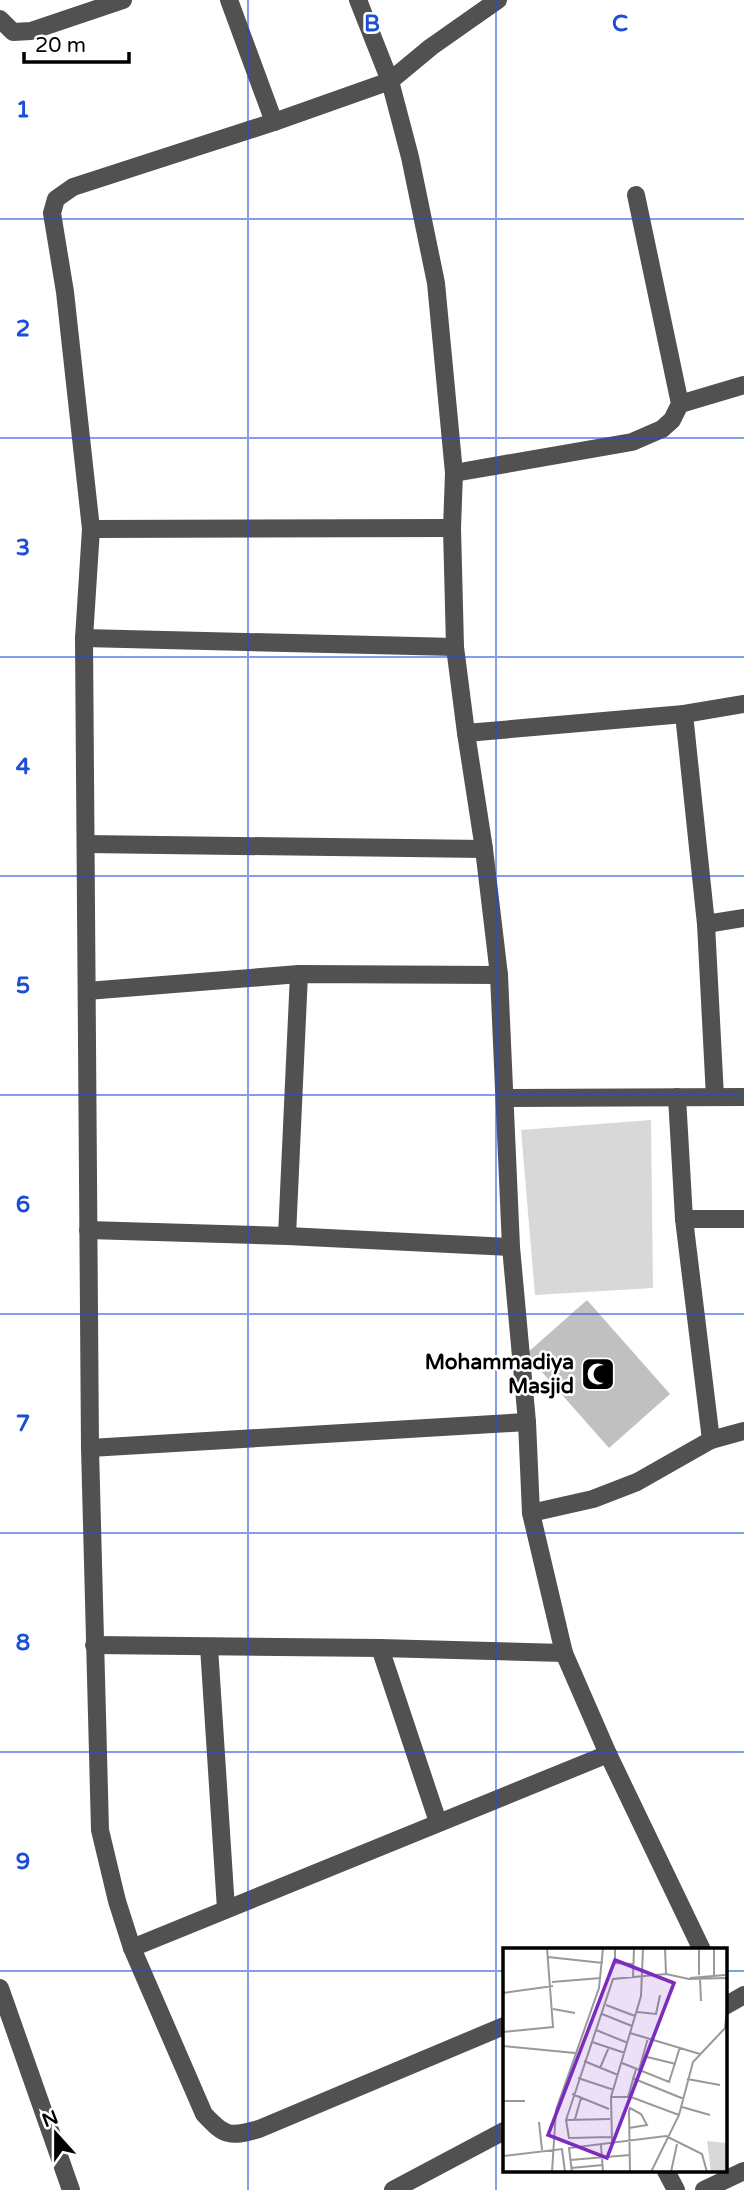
<svg xmlns="http://www.w3.org/2000/svg" width="744" height="2190" viewBox="0 0 744 2190" font-family="'Varela Round',sans-serif">
  <style>
    .green { fill: #d8d8d8 }
    .building { fill: #c0c0c0 }
    .lines { fill: none; stroke-linecap: round; stroke-linejoin: round }
    .minor { stroke: #515151; stroke-width: 18 }
    .grid { fill: none; stroke: #1d4ed8; stroke-width: 2; stroke-opacity: 0.55 }
    .labels { text-anchor: middle; stroke-width: 5; stroke-linejoin: round; paint-order: stroke }
    .poi-label { font-size: 21px; font-weight: bold; fill: #000; stroke: #fff; text-anchor: end }
    .inset-road { fill: none; stroke: #999; stroke-width: 2 }
    .view { fill: #7b2cbf; fill-opacity: 0.15; stroke: #7b2cbf; stroke-width: 3.5 }
    .inset-edge { fill: none; stroke: #000; stroke-width: 3.5 }
    .grid-label { font-size: 23px; text-anchor: middle; font-weight: bold; fill: #1d4ed8; stroke: #fff; stroke-width: 5; stroke-linejoin: round; paint-order: stroke }
  </style>
  <rect width="100%" height="100%" fill="#fff"/>
  <!-- green -->
  <path class="green" d="M 651,1120 L 653,1288 L 535,1295 L 521,1130 Z"/>
  <!-- building -->
  <path class="building" d="M 587,1300 L 670,1394 L 609,1448 L 526,1354 Z"/>
  <g class="lines">
    <!-- minor -->
    <g class="minor">
      <path d="M 229,0 L 274,122"/>
      <path d="M 358,0 L 390,81 L 410,157 L 436,283 L 454,473 L 452,528 L 455,647 L 466,733 L 484,849 L 499,975 L 511,1247 L 527,1422 L 531,1513 L 564,1653 L 608,1754 L 702,1950"/>
      <path d="M 498,0 L 431,47 L 390,81 L 274,122 L 73,187 L 56,199 L 52,213 L 65,292 L 91,529 L 84,638 L 90,1448 L 100,1830 L 117,1901 L 132,1948 L 204,2114 C 225,2137 230,2137 259,2129 L 504,2026"/>
      <path d="M 0,19 L 13,32 L 31,31 L 123,0"/>
      <path d="M 680,404 L 744,385"/>
      <path d="M 454,473 L 632,442 L 662,429 L 672,420 L 680,404 L 636,195"/>
      <path d="M 91,529 L 452,528"/>
      <path d="M 84,638 L 455,647"/>
      <path d="M 684,714 L 706,924 L 715,1097"/>
      <path d="M 466,733 L 684,714 L 744,704"/>
      <path d="M 86,844 L 484,849"/>
      <path d="M 706,924 L 744,918"/>
      <path d="M 87,991 L 299,974 L 499,975"/>
      <path d="M 677,1097 L 684,1219 L 711,1440"/>
      <path d="M 506,1098 L 744,1097"/>
      <path d="M 684,1219 L 744,1219"/>
      <path d="M 88,1230 L 287,1236 L 511,1247"/>
      <path d="M 287,1236 L 299,974"/>
      <path d="M 90,1448 L 527,1422"/>
      <path d="M 531,1513 L 593,1499 L 637,1482 L 711,1440 L 744,1431"/>
      <path d="M 94,1645 L 380,1648 L 564,1653"/>
      <path d="M 209,1647 L 226,1909"/>
      <path d="M 380,1648 L 438,1822"/>
      <path d="M 132,1948 L 608,1754"/>
      <path d="M 0,1988 L 71,2190"/>
      <path d="M 725,2006 L 744,1995"/>
      <path d="M 666,2171 L 676,2190"/>
      <path d="M 393,2190 L 504,2131"/>
      <path d="M 704,2190 L 744,2171"/>
    </g>
  </g>
  <!-- grid -->
  <path class="grid" d="M 248,0 L 248,2190M 496,0 L 496,2190M 0,219 L 744,219M 0,438 L 744,438M 0,657 L 744,657M 0,876 L 744,876M 0,1095 L 744,1095M 0,1314 L 744,1314M 0,1533 L 744,1533M 0,1752 L 744,1752M 0,1971 L 504,1971M 725,1971 L 744,1971"/>
  <!-- icons -->
  <defs>
    <g id="mosque-square" transform="scale(1.75)"><rect x="-9" y="-9" width="18" height="18" rx="4" fill="#000" stroke="#fff"/><path d="M3.5-4.9A6 6 0 1 0 3.5 4.9A5 5 0 1 1 3.5-4.9Z" fill="#fff"/></g>
  </defs>
  <g fill-rule="evenodd">
    <use href="#mosque-square" x="598" y="1374"/>
  </g>
  <g class="labels">
    <!-- poi labels -->
    <g class="poi-label">
      <text x="574" y="1369">Mohammadiya<tspan x="574" dy="24">Masjid</tspan></text>
    </g>
  </g>
  <!-- overview -->
  <g transform="translate(503 1948)">
    <rect width="224" height="224" fill="#fff"/>
    <path d="M 224,190 L 224,224 L 208,224 L 204,193 L 223,195 Z" fill="#d8d8d8"/>
    <path class="inset-road" d="M 112,0 L 112,15 L 130,16M 162,0 L 163,26M 196,0 L 196,27M 45,9 L 100,15M 211,27 L 211,0M 130,30 L 131,0M 187,30 L 222,27M 197,31 L 198,53M 49,34 L 98,30M 0,45 L 50,38M 103,57 L 132,68M 50,61 L 72,65M 134,64 L 153,66 L 157,47M 99,66 L 129,78M 222,80 L 224,59M 93,82 L 125,95M 0,84 L 50,79 L 44,0M 127,85 L 197,106M 89,94 L 122,105M 0,98 L 72,105M 140,108 L 173,116M 81,113 L 115,127M 119,115 L 166,134 L 177,99M 97,120 L 106,99M 136,122 L 145,90M 75,130 L 111,142M 129,130 L 181,151M 184,131 L 217,137M 69,146 L 106,161M 108,149 L 128,149 L 176,167M 125,149 L 133,121M 0,153 L 22,153M 179,159 L 207,167M 72,171 L 78,150M 63,172 L 107,171M 36,174 L 39,202M 126,180 L 144,177 L 138,166 L 127,160 L 126,163 L 127,224M 108,189 L 66,190 L 63,172 L 110,31 L 163,26 L 186,31 L 224,30M 109,194 L 108,149 L 138,48 L 140,0M 98,197 L 100,224M 0,208 L 59,201 L 62,224M 67,212 L 127,207M 68,220 L 100,217M 49,224 L 53,162 L 96,40 L 100,0M 69,224 L 66,200 L 163,188 L 199,206 L 204,224M 148,224 L 176,167 L 190,114 L 224,78M 168,224 L 174,196"/>
    <path class="view" d="M 112,12 L 171,35 L 104,210 L 45,187 Z"/>
    <rect width="224" height="224" class="inset-edge"/>
  </g>
  <g class="grid-label">
    <text x="372" y="31">B</text>
    <text x="620" y="31">C</text>
    <text x="23" y="117">1</text>
    <text x="23" y="336">2</text>
    <text x="23" y="555">3</text>
    <text x="23" y="774">4</text>
    <text x="23" y="993">5</text>
    <text x="23" y="1212">6</text>
    <text x="23" y="1431">7</text>
    <text x="23" y="1650">8</text>
    <text x="23" y="1869">9</text>
  </g>
  <!-- north arrow -->
  <g transform="translate(56 2134) rotate(339)" stroke="#ffffff" stroke-width="5" paint-order="stroke">
  <path d="M0-5L12 26L0 18L-12 26Z" fill="#000000"/>
  <text y="-10" font-size="19" font-weight="bold" text-anchor="middle" fill="#000000">N</text>
  </g>
  <!-- scale -->
  <path d="M24 52v10h105v-10" fill="none" stroke="#000000" stroke-width="3.5"/>
  <text x="35" y="52" font-size="21" fill="#000000" stroke="#ffffff" stroke-width="5" paint-order="stroke">20 m</text>
</svg>
